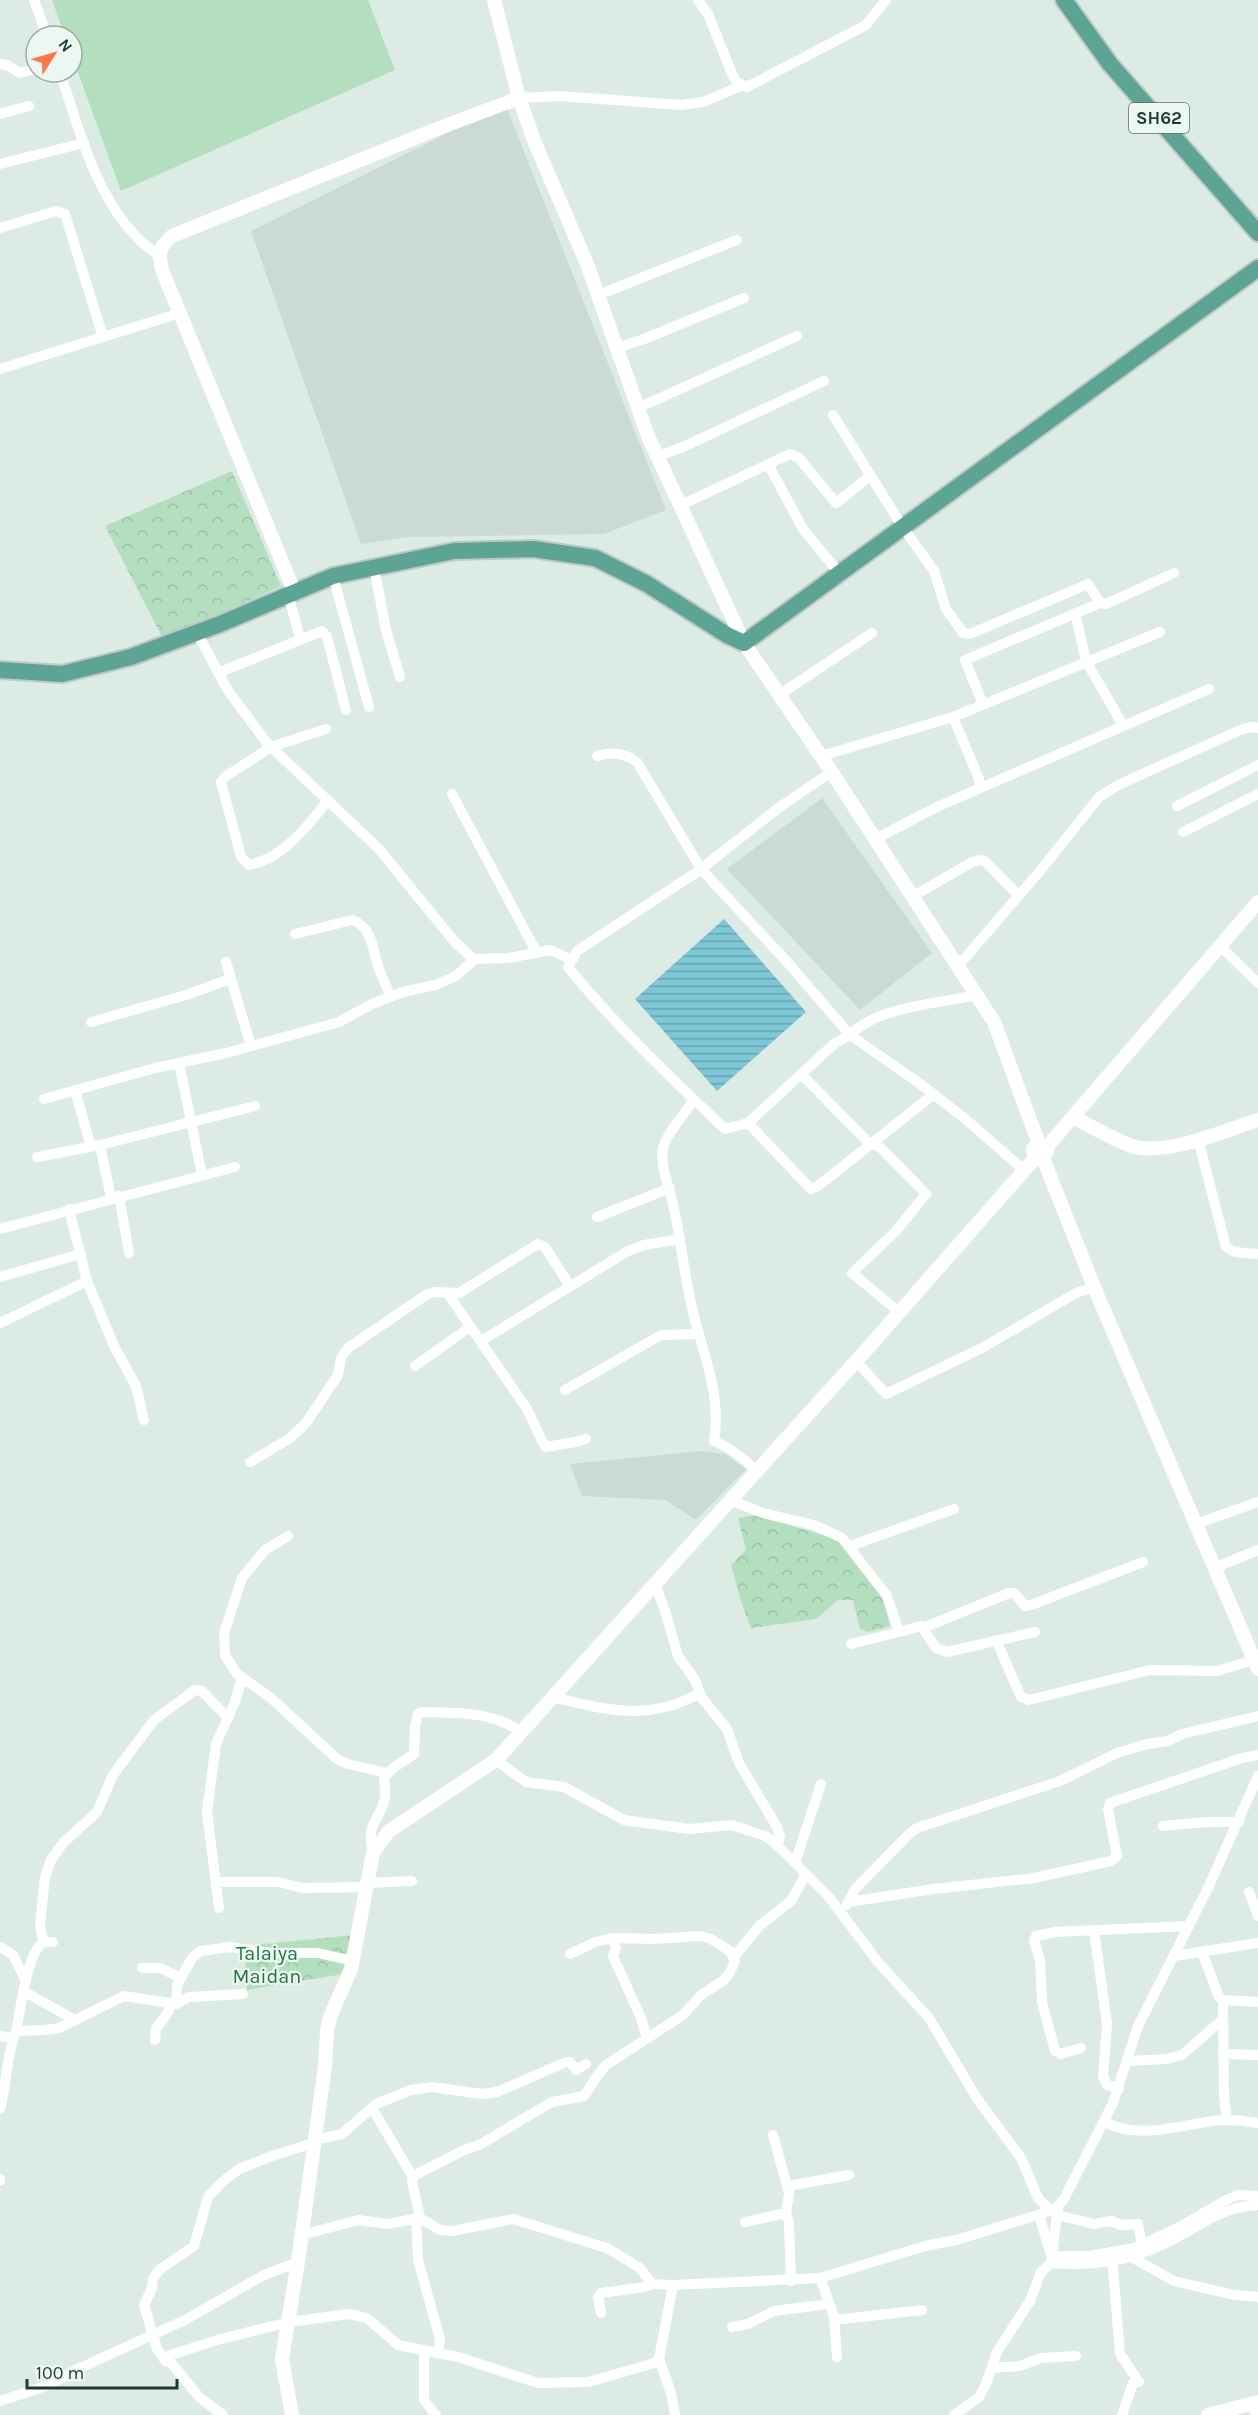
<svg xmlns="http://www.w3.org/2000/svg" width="1258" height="2415" viewBox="0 0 1258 2415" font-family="Karla,sans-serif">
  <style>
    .built { fill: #cbdad4 }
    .park { fill: url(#park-crowns) }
    .pitch { fill: #b3dfbf }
    .water { fill: url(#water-rules) }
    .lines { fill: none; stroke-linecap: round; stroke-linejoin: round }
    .primary-casing { stroke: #c0c8c6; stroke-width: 20 }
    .minor { stroke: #fff; stroke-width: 10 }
    .tertiary { stroke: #fff; stroke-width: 14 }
    .primary { stroke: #5ca594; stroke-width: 16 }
    .labels { text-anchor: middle; stroke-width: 4.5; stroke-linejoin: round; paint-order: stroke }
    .shield { fill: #edf7f2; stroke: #5b736d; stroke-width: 1.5 }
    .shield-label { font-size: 18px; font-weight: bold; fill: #1d3b34 }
    .park-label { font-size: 20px; fill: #237645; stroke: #edf7f2 }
  </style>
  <defs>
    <pattern id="park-crowns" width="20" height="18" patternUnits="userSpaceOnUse" patternTransform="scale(1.5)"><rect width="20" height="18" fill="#b3dfbf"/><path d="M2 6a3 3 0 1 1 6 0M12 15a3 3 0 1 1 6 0" fill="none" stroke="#9ac0a5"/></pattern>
    <pattern id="water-rules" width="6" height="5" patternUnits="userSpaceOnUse" patternTransform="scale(1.5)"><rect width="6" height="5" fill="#7ec7d6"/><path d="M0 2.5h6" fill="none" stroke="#67a3ae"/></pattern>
  </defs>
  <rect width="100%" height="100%" fill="#ddebe5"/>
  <!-- built -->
  <g class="built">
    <path d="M 508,103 L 508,111 L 666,510 L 604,534 L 408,537 L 361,544 L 251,231 Z"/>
    <path d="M 822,798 L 932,953 L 860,1010 L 727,869 Z"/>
    <path d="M 701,1451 L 725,1454 L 746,1469 L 696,1520 L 665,1500 L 582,1496 L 570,1464 Z"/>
  </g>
  <!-- park -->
  <g class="park">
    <path d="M 232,471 L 281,586 L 163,639 L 105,526 Z"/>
    <path d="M 755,1515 L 846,1542 L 882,1595 L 890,1626 L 867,1632 L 860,1629 L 853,1600 L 838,1600 L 816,1619 L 751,1628 L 741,1601 L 731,1565 L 746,1550 L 738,1518 Z"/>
    <path d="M 354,1935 L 343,1974 L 247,1990 L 244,1946 Z"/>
  </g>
  <!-- pitch -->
  <path class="pitch" d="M 52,0 L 368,0 L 395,70 L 121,191 L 72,56 L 72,36 L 65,36 Z"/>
  <!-- water -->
  <path class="water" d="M 724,919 L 806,1012 L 717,1091 L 635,999 Z"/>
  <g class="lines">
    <!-- primary casing -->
    <g class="primary-casing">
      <g id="primary">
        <path d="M 1064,0 L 1110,64 L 1258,233"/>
        <path d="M 0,670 L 62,674 L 131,657 L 220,624 L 333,576 L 454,551 L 533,549 L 595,558 L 647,584 L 727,635 L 744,643 L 1258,268"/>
      </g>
    </g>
    <!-- minor -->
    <g class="minor">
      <path d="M 34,0 L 47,36"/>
      <path d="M 698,0 L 708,14 L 733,76 L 737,82 L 747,87 L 866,25 L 886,0"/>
      <path d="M 0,64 L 7,65 L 20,73 L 36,69"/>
      <path d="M 60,72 C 81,135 100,216 158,255"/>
      <path d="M 519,98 L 560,96 L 681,105 L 703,102 L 741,86"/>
      <path d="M 0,114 L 29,106"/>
      <path d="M 0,164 L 84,143"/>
      <path d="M 0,228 L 56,211 L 65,214 L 103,337"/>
      <path d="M 598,295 L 737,240"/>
      <path d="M 617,348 L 644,339 L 744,298"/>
      <path d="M 0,369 L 180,313"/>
      <path d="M 638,408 L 797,336"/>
      <path d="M 833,415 L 902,526 L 934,571 L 946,609 L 963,633 L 970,634 L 1088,584 L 1100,603 L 1106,604 L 1174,573"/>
      <path d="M 658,456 L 683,447 L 824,381"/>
      <path d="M 768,464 L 803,529 L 839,573"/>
      <path d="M 681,505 L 790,454 L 799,458 L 836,503 L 870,476"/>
      <path d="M 374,567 L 386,630 L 400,677"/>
      <path d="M 333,576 L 369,707"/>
      <path d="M 288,594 L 300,638"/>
      <path d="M 1077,621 L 1086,661 L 1123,725"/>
      <path d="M 197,633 L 229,692 L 267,743 L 379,849 L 454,941 L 473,959 L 508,958 L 550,950 L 572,960"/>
      <path d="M 218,673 L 322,631 L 327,637 L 346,710"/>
      <path d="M 779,695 L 872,633"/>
      <path d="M 983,704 L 965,660 L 1100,603"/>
      <path d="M 326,729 L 271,747 L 225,777 L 221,782 L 241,857 L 249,865 C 281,860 309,825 328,800"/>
      <path d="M 597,756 C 613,752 623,752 637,762 L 701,869 L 789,964 L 850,1035 L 834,1044 L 748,1123 L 725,1129 C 670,1077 616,1026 568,967 L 577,951 L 700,870 L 701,869 L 777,809 L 831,772"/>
      <path d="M 821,756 L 953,717"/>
      <path d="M 980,788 L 979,779 L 953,717 L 1160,632"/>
      <path d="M 452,794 L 537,953"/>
      <path d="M 1177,806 L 1258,765"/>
      <path d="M 1183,832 L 1258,794"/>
      <path d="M 875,839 L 939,806 L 1209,689"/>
      <path d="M 912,897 L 972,862 L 980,860 L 985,861 L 1018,895"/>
      <path d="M 295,934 L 352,920 C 373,927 373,952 379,969 C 383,979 387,988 391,997"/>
      <path d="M 1220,946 L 1258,983"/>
      <path d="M 226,962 L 251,1046"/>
      <path d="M 955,965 L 965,958 L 1040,871 L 1099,797 L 1118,785 L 1238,731 L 1250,727 L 1258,728"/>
      <path d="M 976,995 C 940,1003 876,1007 850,1035 L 919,1083 L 963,1117 L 1024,1170"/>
      <path d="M 91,1022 L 186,995 L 230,979"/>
      <path d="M 179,1063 L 202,1175"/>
      <path d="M 801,1074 L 867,1141 L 881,1148 L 926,1194 L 896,1231 L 852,1273 L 899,1312"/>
      <path d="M 75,1090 L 91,1147"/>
      <path d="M 44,1099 L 155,1068 L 226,1053 L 339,1022 L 372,1004 L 403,992 L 435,985 L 456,976 L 475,959"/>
      <path d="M 694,1100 C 685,1113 672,1127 665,1142 C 657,1160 669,1186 673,1204 C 681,1239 684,1276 693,1312 C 703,1353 722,1397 714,1441 C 731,1448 744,1458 756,1471"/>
      <path d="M 748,1123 L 811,1189 L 818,1186 L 934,1094"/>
      <path d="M 1198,1139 L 1226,1247 L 1235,1252 L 1258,1254"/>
      <path d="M 100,1145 L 111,1198"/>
      <path d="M 37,1157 L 100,1145 L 255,1106"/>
      <path d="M 119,1196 L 129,1253"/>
      <path d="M 69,1209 L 87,1281 L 114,1346 L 136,1386 L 144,1420"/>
      <path d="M 597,1217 L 670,1188"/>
      <path d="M 0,1229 L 235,1167"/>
      <path d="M 0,1277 L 81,1254"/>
      <path d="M 448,1294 L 527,1409 L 545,1447 L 576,1442 L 586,1439"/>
      <path d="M 0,1323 L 87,1281"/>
      <path d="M 481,1341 L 628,1251 L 644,1245 L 680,1239"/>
      <path d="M 856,1361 L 886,1394 L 982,1348 L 1076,1293 L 1094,1287"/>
      <path d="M 415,1366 L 470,1327"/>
      <path d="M 565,1390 L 661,1335 L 699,1334"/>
      <path d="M 250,1462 L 289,1439 L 306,1423 L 338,1375 L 341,1358 L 348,1348 L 426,1295 L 435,1292 L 459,1293 L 538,1244 L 545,1247 L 570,1286"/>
      <path d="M 730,1500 L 763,1513 L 814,1525 L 842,1538 L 887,1596 L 899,1632 L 851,1644"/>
      <path d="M 1196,1524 L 1258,1502"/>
      <path d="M 288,1536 L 265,1550 L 242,1578 L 224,1633 L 225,1655 L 237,1674 L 271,1698 L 337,1759 L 348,1764 L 387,1773"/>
      <path d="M 850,1546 L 954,1509"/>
      <path d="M 1214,1568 L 1258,1550"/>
      <path d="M 655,1584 L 666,1614 L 678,1656 L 695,1680 L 702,1698 L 727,1729 L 739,1763 L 777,1827 L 780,1837 L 777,1846"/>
      <path d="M 923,1628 L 1009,1593 L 1014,1593 L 1025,1606 L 1031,1605 L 1143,1562"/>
      <path d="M 899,1632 L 921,1626 L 936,1648 L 947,1652 L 1035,1632"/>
      <path d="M 996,1640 L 1021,1697 L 1029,1700 L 1150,1670 L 1217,1671 L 1254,1660"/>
      <path d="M 552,1697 C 606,1710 649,1722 700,1693"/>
      <path d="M 496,1760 L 526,1782 L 564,1787 L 624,1820 L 689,1829 L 732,1825 L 765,1836 L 773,1841 L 829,1897 L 878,1962 L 929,2018 L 978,2100 L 1021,2158 L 1038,2198 L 1051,2211"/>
      <path d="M 1163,1826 L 1206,1822 L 1239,1822"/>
      <path d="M 373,1853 C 366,1825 376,1825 384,1802 C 387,1795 384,1785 384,1778 L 393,1768 L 414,1754 L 415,1727 L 418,1714 L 422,1712 C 457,1713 492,1711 521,1732"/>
      <path d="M 795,1863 L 821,1784"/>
      <path d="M 216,1882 L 278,1882 L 303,1888 L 367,1887"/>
      <path d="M 368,1883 L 412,1881"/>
      <path d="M 1249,1892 L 1258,1916"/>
      <path d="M 848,1902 L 934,1889 L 1034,1878 L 1111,1861 L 1117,1856 L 1108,1809 L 1110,1803 L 1242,1758 L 1258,1755"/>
      <path d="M 847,1905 L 855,1889 L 909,1834 L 917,1828 L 1060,1781 L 1117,1753 L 1147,1744 L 1168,1741 L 1182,1734 L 1258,1716"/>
      <path d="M 219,1908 L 207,1812 L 216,1744 L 235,1702 L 242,1678"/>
      <path d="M 1094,1930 L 1107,2024 L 1103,2076 L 1107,2085 L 1119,2089"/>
      <path d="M 612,1938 L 616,1948 L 613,1956 L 641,2018 L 647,2038"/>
      <path d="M 43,1942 L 40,1924 L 45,1877 L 51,1860 L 63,1843 L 97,1812 L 113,1775 L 154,1720 L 195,1690 L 202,1691 L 228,1718"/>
      <path d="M 0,1947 L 13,1955 L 26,1981"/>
      <path d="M 1202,1952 L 1219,1997 L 1223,2000 L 1258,2002"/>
      <path d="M 1174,1956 L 1258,1943"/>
      <path d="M 734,1957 L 759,1926 L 791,1901 L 806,1874"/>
      <path d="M 142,1968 L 160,1968 L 181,1978"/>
      <path d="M 25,1992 L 75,2020"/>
      <path d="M 1223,2000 L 1224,2096 L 1227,2120"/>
      <path d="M 176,2004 L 177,1985 L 192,1958 L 201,1951 L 230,1947 L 272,1953 L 318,1953 L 353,1961"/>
      <path d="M 16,2031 C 21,2009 26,1956 43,1942 L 53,1942"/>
      <path d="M 0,2036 L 13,2038"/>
      <path d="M 155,2040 L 156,2029 L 169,2011 L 168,2003"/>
      <path d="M 1081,2048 L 1061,2054 L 1055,2051 L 1042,2002 L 1040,1960 L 1034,1941 L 1036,1936 L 1054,1932 L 1189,1926"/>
      <path d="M 1223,2054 L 1258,2055"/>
      <path d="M 1127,2061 L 1166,2059 L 1182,2055 L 1223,2019"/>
      <path d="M 372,2108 L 413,2177"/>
      <path d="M 0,2109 C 7,2083 6,2056 16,2031 L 45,2030 L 59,2028 L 124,1996 L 176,2004 L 189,1997 L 243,1994"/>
      <path d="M 1105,2122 C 1142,2142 1185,2122 1225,2120 C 1236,2120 1247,2121 1258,2123"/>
      <path d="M 773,2135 L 789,2193 L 786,2215"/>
      <path d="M 315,2140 L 342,2134 L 376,2104 L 411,2090 L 432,2087 L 482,2094 L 497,2092 L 566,2062 L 570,2062 L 576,2070 L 586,2064"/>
      <path d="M 0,2179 L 0,2181"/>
      <path d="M 788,2186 L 849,2175"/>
      <path d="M 1039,2215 L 1050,2252"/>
      <path d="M 1057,2215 L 1094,2224 L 1111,2221 L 1121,2225 L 1138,2224 L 1142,2246"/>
      <path d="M 420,2218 L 412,2181 L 415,2175 L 464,2150 L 479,2145 L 552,2102 L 584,2096 L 597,2076 L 606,2065 L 683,2015 L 701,1995 L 724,1980 L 730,1972 L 735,1961 L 730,1951 L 711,1939 L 700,1936 L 654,1939 L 612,1938 L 595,1942 L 570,1954"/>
      <path d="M 416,2219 L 418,2260 L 440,2339 L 438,2353"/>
      <path d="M 745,2222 L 781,2214 L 786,2215 L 789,2222 L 791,2281"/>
      <path d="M 302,2235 L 358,2220 L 387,2224 L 420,2218 L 440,2230 L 452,2231 L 513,2219 L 607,2248 L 640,2268 L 652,2284 L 673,2285"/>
      <path d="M 1052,2256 L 1089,2256 L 1135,2248 L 1181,2226 L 1226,2200 L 1238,2195 L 1258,2196"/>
      <path d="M 1112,2257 L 1120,2354 L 1139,2382"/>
      <path d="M 1133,2258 L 1174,2281 L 1234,2295 L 1258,2297"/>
      <path d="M 1051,2263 C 1092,2266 1127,2262 1164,2244 C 1198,2228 1218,2207 1258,2205"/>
      <path d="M 820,2278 L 834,2316 L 837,2357"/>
      <path d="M 601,2313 L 598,2297 L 601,2293 L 645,2287 L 652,2284"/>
      <path d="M 834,2320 L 922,2310"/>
      <path d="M 732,2327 L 748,2324 L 774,2311 L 829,2304"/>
      <path d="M 424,2350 L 424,2400 L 436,2415"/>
      <path d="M 659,2359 L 671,2393 L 675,2415"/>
      <path d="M 166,2362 L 157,2349 L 144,2305 L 152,2288 L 153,2279 L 159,2270 L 194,2246 L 208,2197 L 222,2182 L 239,2169 L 272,2156 L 314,2143"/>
      <path d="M 992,2368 L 1020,2366 L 1041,2358 L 1076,2356"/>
      <path d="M 0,2401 L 46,2386 L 80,2368 L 185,2320 L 264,2275 L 298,2262"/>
      <path d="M 1253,2403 L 1256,2415"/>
      <path d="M 223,2415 L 199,2397 L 169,2360 L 170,2355 L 221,2339 L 289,2322 L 349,2314 L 367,2318 L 398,2345 L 458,2357 L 538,2383 L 589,2382 L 654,2363 L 659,2359 L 673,2285 L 820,2278 L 929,2245 L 956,2240 L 1054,2210 L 1064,2199 L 1113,2103 L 1138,2026 L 1208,1888 L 1258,1776"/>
      <path d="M 954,2415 L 979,2397 L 986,2384 L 997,2352 L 1030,2301 L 1041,2272 L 1051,2263 L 1058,2207"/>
      <path d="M 1122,2415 L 1133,2383"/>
    </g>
    <!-- tertiary -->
    <g class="tertiary">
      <path d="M 494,0 L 519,98 L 535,143 L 587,264 L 648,436 L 744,643 L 829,768 L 994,1022 L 1039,1144 L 1046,1148 L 1047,1151 L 1043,1158 L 1039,1158 L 1034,1154 L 1033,1149 L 1039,1144"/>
      <path d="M 294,591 L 162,270 C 158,253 159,247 172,236 L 442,127 L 519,98"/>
      <path d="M 1073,1117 C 1089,1125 1124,1146 1140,1148 C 1176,1152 1224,1131 1258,1120"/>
      <path d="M 1046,1148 L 1258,902"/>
      <path d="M 1043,1158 L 1094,1287 L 1258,1669"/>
      <path d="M 292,2415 L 282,2359 L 298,2262 L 325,2066 L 327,2031 L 330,2017 L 351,1969 L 373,1853 L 389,1831 L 496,1760 L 867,1349 L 1036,1157"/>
      <path d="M 1208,2415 L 1258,2402"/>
    </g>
    <!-- primary -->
    <use href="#primary" class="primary"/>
  </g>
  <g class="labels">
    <!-- shield labels -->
    <rect class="shield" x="1129" y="103" width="60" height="30" rx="4.5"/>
    <g class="shield-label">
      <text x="1159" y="124">SH62</text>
    </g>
    <!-- park labels -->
    <g class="park-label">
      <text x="267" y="1960">Talaiya<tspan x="267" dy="23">Maidan</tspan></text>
    </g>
  </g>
  <!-- north arrow -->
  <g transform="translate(54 54) rotate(53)"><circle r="28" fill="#edf7f2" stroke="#9aaca6" stroke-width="1.5"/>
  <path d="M0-4.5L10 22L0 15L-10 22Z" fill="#ff7746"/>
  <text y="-9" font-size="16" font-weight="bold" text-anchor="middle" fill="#1d3b34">N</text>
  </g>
  <!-- scale -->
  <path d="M27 2379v9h150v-9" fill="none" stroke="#1d3b34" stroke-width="3"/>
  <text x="36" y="2379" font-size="18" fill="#1d3b34" stroke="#edf7f2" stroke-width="4.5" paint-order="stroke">100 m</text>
</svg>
